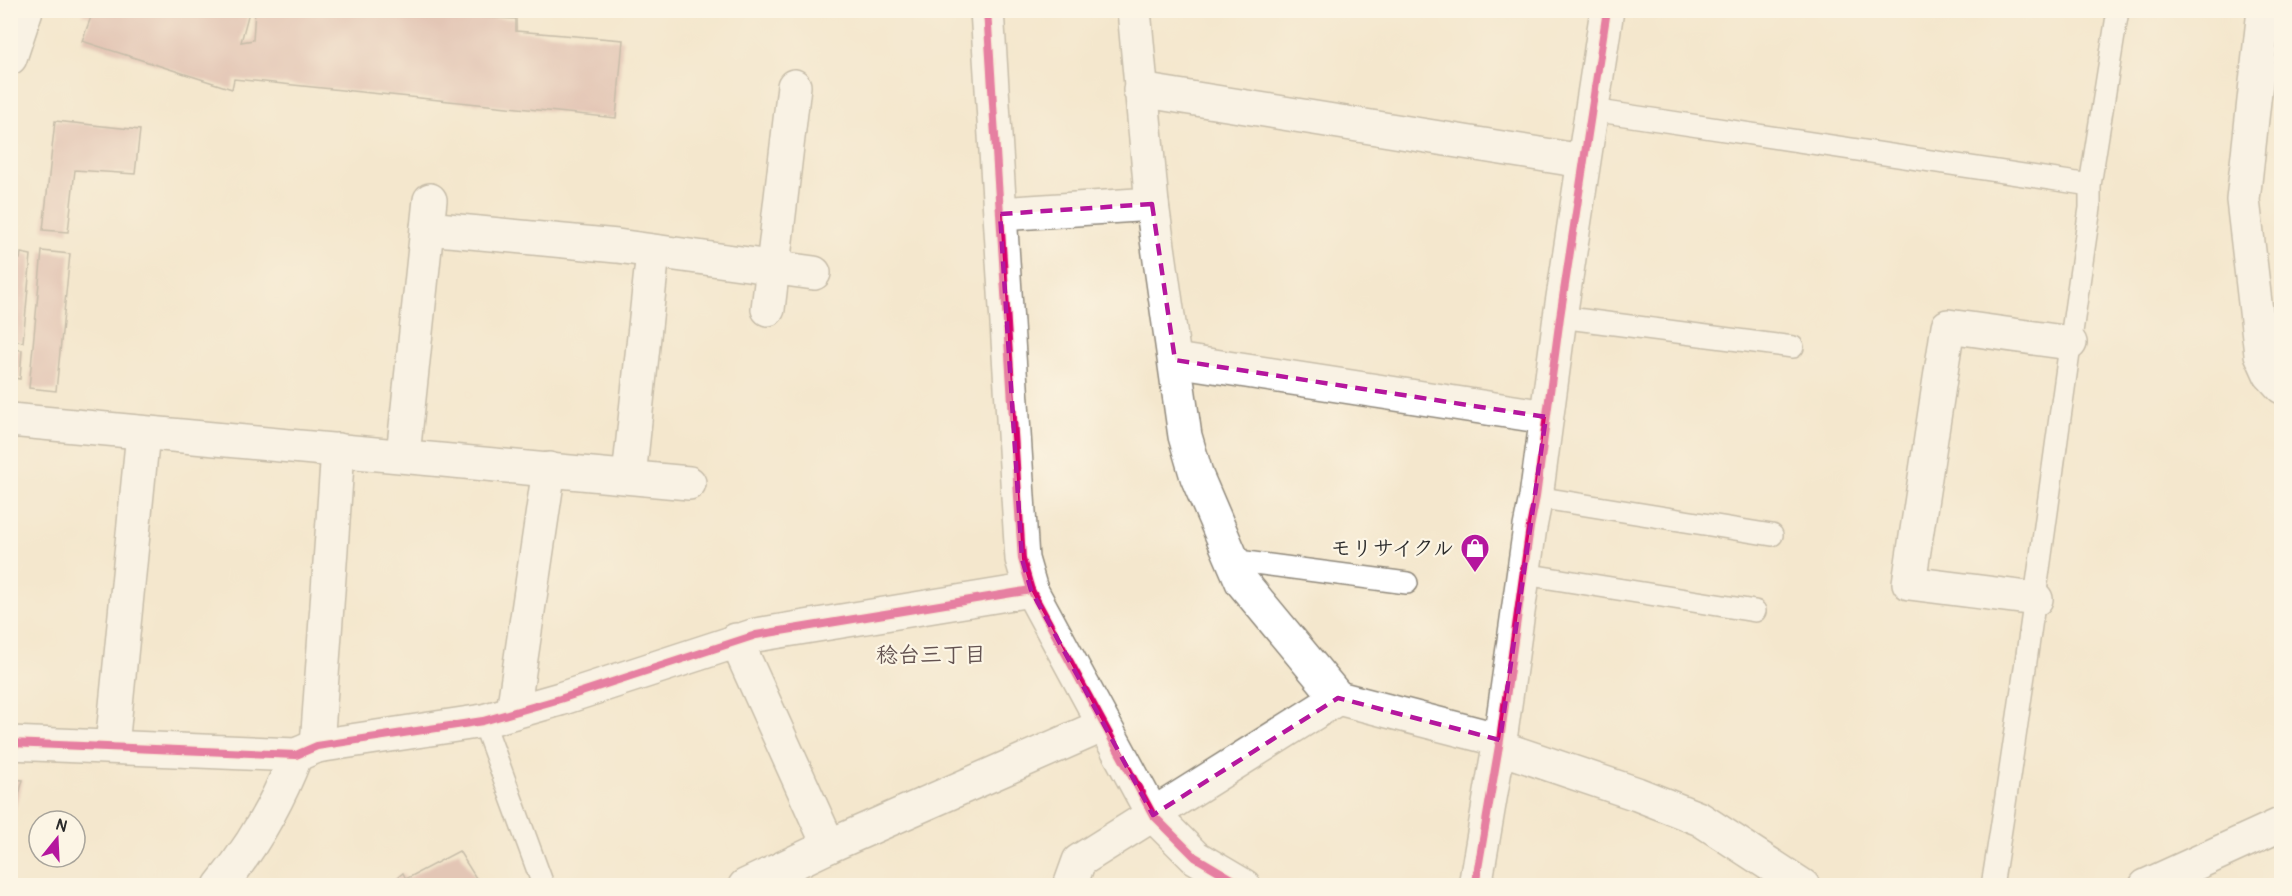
<svg xmlns="http://www.w3.org/2000/svg" width="2292" height="896" viewBox="0 0 2292 896" font-family="Pangolin,'Klee One',sans-serif">
  <style>
    .building { fill: #cf9d98 }
    .lines { fill: none; stroke-linecap: round; stroke-linejoin: round }
    .lane-casing { stroke: #90897c; stroke-width: 24 }
    .street-casing { stroke: #90897c; stroke-width: 36 }
    .secondary-casing { stroke: #90897c; stroke-width: 36 }
    .lane { stroke: #fff; stroke-width: 21 }
    .street { stroke: #fff; stroke-width: 33 }
    .secondary { stroke: #fff; stroke-width: 33 }
    .cycleway-casing { stroke: #fcf5e5; stroke-width: 11 }
    .cycleway { stroke: #d6006c; stroke-width: 8 }
    .marked { fill: none; stroke: #b5179e; stroke-width: 4.5; stroke-dasharray: 12 8; stroke-linejoin: round }
    .labels { text-anchor: middle; stroke-width: 4.5; stroke-linejoin: round; paint-order: stroke }
    .poi-label { font-size: 21px; font-weight: bold; fill: #2b2b2b; stroke: #fcf5e5; text-anchor: end }
    .neighbourhood-label { font-size: 22px; font-weight: bold; fill: #645351; stroke: #fcf5e5 }
  </style>
  <rect width="100%" height="100%" fill="#fcf5e5"/>
  <filter id="ink" filterUnits="userSpaceOnUse"><feTurbulence type="fractalNoise" baseFrequency=".0167" numOctaves="2"/><feDisplacementMap in="SourceGraphic" scale="12" xChannelSelector="R" yChannelSelector="G"/><feConvolveMatrix kernelMatrix="1 2 1 2 8 2 1 2 1" color-interpolation-filters="sRGB"/></filter>
  <filter id="wash" filterUnits="userSpaceOnUse"><feTurbulence type="fractalNoise" baseFrequency=".008" numOctaves="4" result="noise"/><feDisplacementMap in="SourceGraphic" scale="24" xChannelSelector="R" yChannelSelector="G"/><feGaussianBlur stdDeviation="1.35" result="paint"/><feColorMatrix in="noise" values="0 0 0 0 0 0 0 0 0 0 0 0 0 0 0 0 0 1.4 0 .05"/><feComposite in="paint" operator="in"/></filter>
  <g filter="url(#wash)">
    <rect width="100%" height="100%" fill="#f4e7cd"/>
    <g id="blocks">
      <!-- building -->
      <g class="building">
        <path d="M 85,10 L 245,10 L 249,12 L 241,42 L 253,40 L 255,10 L 457,10 L 457,16 L 516,19 L 516,31 L 623,40 L 616,118 L 234,79 L 232,89 L 82,41 L 91,17 L 83,15 Z"/>
        <path d="M 55,121 L 140,130 L 135,174 L 75,170 L 68,232 L 43,230 Z"/>
        <path d="M 42,251 L 70,254 L 56,391 L 29,388 Z"/>
        <path d="M 21,253 L 31,255 L 23,342 L 10,340 L 10,258 L 20,259 Z"/>
        <path d="M 10,349 L 22,350 L 20,379 L 14,378 L 14,386 L 10,386 Z"/>
        <path d="M 10,779 L 23,780 L 11,824 L 10,824 Z"/>
        <path d="M 459,851 L 481,886 L 387,886 L 403,873 L 406,879 Z"/>
      </g>
    </g>
  </g>
  <g filter="url(#ink)">
    <use href="#blocks" fill-opacity="0" stroke="#90897c" stroke-width="1.5"/>
    <g class="lines">
      <!-- lane casing -->
      <g class="lane-casing">
        <g id="lane">
          <path d="M 1592,110 L 2090,185"/>
          <path d="M 1560,317 L 1793,347"/>
          <path d="M 1536,497 L 1772,535"/>
          <path d="M 1231,560 L 1407,583"/>
          <path d="M 1524,574 L 1755,611"/>
          <path d="M 483,721 L 542,882 L 540,886"/>
          <path d="M 1992,886 C 2029,660 2056,434 2090,208 L 2090,185 L 2118,10"/>
        </g>
      </g>
      <!-- street casing -->
      <g class="street-casing">
        <g id="street">
          <path d="M 987,10 L 1022,559 L 1031,590 L 1153,815 L 1195,857 L 1244,886"/>
          <path d="M 1134,10 L 1152,204 L 1185,436 L 1197,477 L 1242,582 L 1338,698"/>
          <path d="M 2264,10 L 2243,200 L 2261,354 L 2270,374 L 2282,387"/>
          <path d="M 1140,90 L 1583,161"/>
          <path d="M 1000,214 L 1152,204"/>
          <path d="M 427,228 L 617,246 L 814,273"/>
          <path d="M 768,309 L 794,86"/>
          <path d="M 1175,360 L 1546,417"/>
          <path d="M 10,420 L 689,483"/>
          <path d="M 403,455 L 430,200"/>
          <path d="M 629,477 L 653,252"/>
          <path d="M 2036,599 L 1909,583 L 1948,326 L 2070,343"/>
          <path d="M 736,640 L 829,846"/>
          <path d="M 513,712 L 549,469"/>
          <path d="M 10,743 L 296,755 L 317,746 L 483,721 L 560,699 L 756,635 L 1031,590"/>
          <path d="M 112,746 L 143,433"/>
          <path d="M 317,746 L 338,450"/>
          <path d="M 1498,747 L 1637,794 L 1700,819 L 1803,886"/>
          <path d="M 220,886 C 252,847 278,802 296,755"/>
          <path d="M 745,886 L 829,846 L 1104,725"/>
          <path d="M 1070,886 L 1079,861 L 1338,698 L 1500,740"/>
          <path d="M 1475,886 L 1500,740 L 1530,527 L 1536,497 L 1560,317 L 1607,10"/>
          <path d="M 2146,886 L 2282,824"/>
        </g>
      </g>
      <!-- secondary casing -->
      <g class="secondary-casing">
        <path id="secondary" d="M 10,58 L 26,10"/>
      </g>
      <!-- lane -->
      <use href="#lane" class="lane"/>
      <!-- street -->
      <use href="#street" class="street"/>
      <!-- secondary -->
      <use href="#secondary" class="secondary"/>
      <!-- cycleway casing -->
      <g class="cycleway-casing">
        <g id="cycleway">
          <path d="M 987,10 L 1022,559 L 1031,590 L 1153,815 L 1195,857 L 1244,886"/>
          <path d="M 10,743 L 296,755 L 317,746 L 483,721 L 560,699 L 756,635 L 1031,590"/>
          <path d="M 1475,886 L 1500,740 L 1530,527 L 1536,497 L 1560,317 L 1607,10"/>
        </g>
      </g>
      <!-- cycleway -->
      <use href="#cycleway" class="cycleway"/>
    </g>
  </g>
  <!-- marked area -->
  <path d="M0 0H2292V896H0ZM 1152,204 L 1175,360 L 1546,417 L 1500,740 L 1338,698 L 1153,815 L 1031,590 L 1022,559 L 1000,214 Z" fill="#f4e7cd" fill-opacity=".55" fill-rule="evenodd"/>
  <path class="marked" d="M 1152,204 L 1175,360 L 1546,417 L 1500,740 L 1338,698 L 1153,815 L 1031,590 L 1022,559 L 1000,214 Z"/>
  <!-- icons -->
  <defs>
    <g id="shop-pin" transform="scale(1.5)"><path d="M0 17L-7.5 6A9.5 9.5 0 1 1 7.5 6Z" fill="#b5179e" stroke="#fcf5e5"/><path d="M-5-2.5h2.3a2.7 3.5 0 0 1 5.4 0H5L5.5 6h-11ZM-1.5-2.5h3a1.5 2.3 0 0 0-3 0Z" fill="#fff"/></g>
  </defs>
  <g fill-rule="evenodd">
    <use href="#shop-pin" x="1475" y="548"/>
  </g>
  <g class="labels">
    <!-- poi labels -->
    <g class="poi-label">
      <text x="1454" y="555">モリサイクル</text>
    </g>
    <!-- neighbourhood labels -->
    <g class="neighbourhood-label">
      <text x="931" y="662">稔台三丁目</text>
    </g>
  </g>
  <!-- margin -->
  <rect width="2292" height="896" fill="none" stroke="#fcf5e5" stroke-width="36"/>
  <!-- north arrow -->
  <g transform="translate(57 839) rotate(18)"><circle r="28" fill="#fcf5e5" stroke="#a8a49b" stroke-width="1.5"/>
  <path d="M0-4.5L10 22L0 15L-10 22Z" fill="#b5179e"/>
  <text y="-9" font-size="16" font-weight="bold" text-anchor="middle" fill="#2b2b2b">N</text>
  </g>
</svg>
